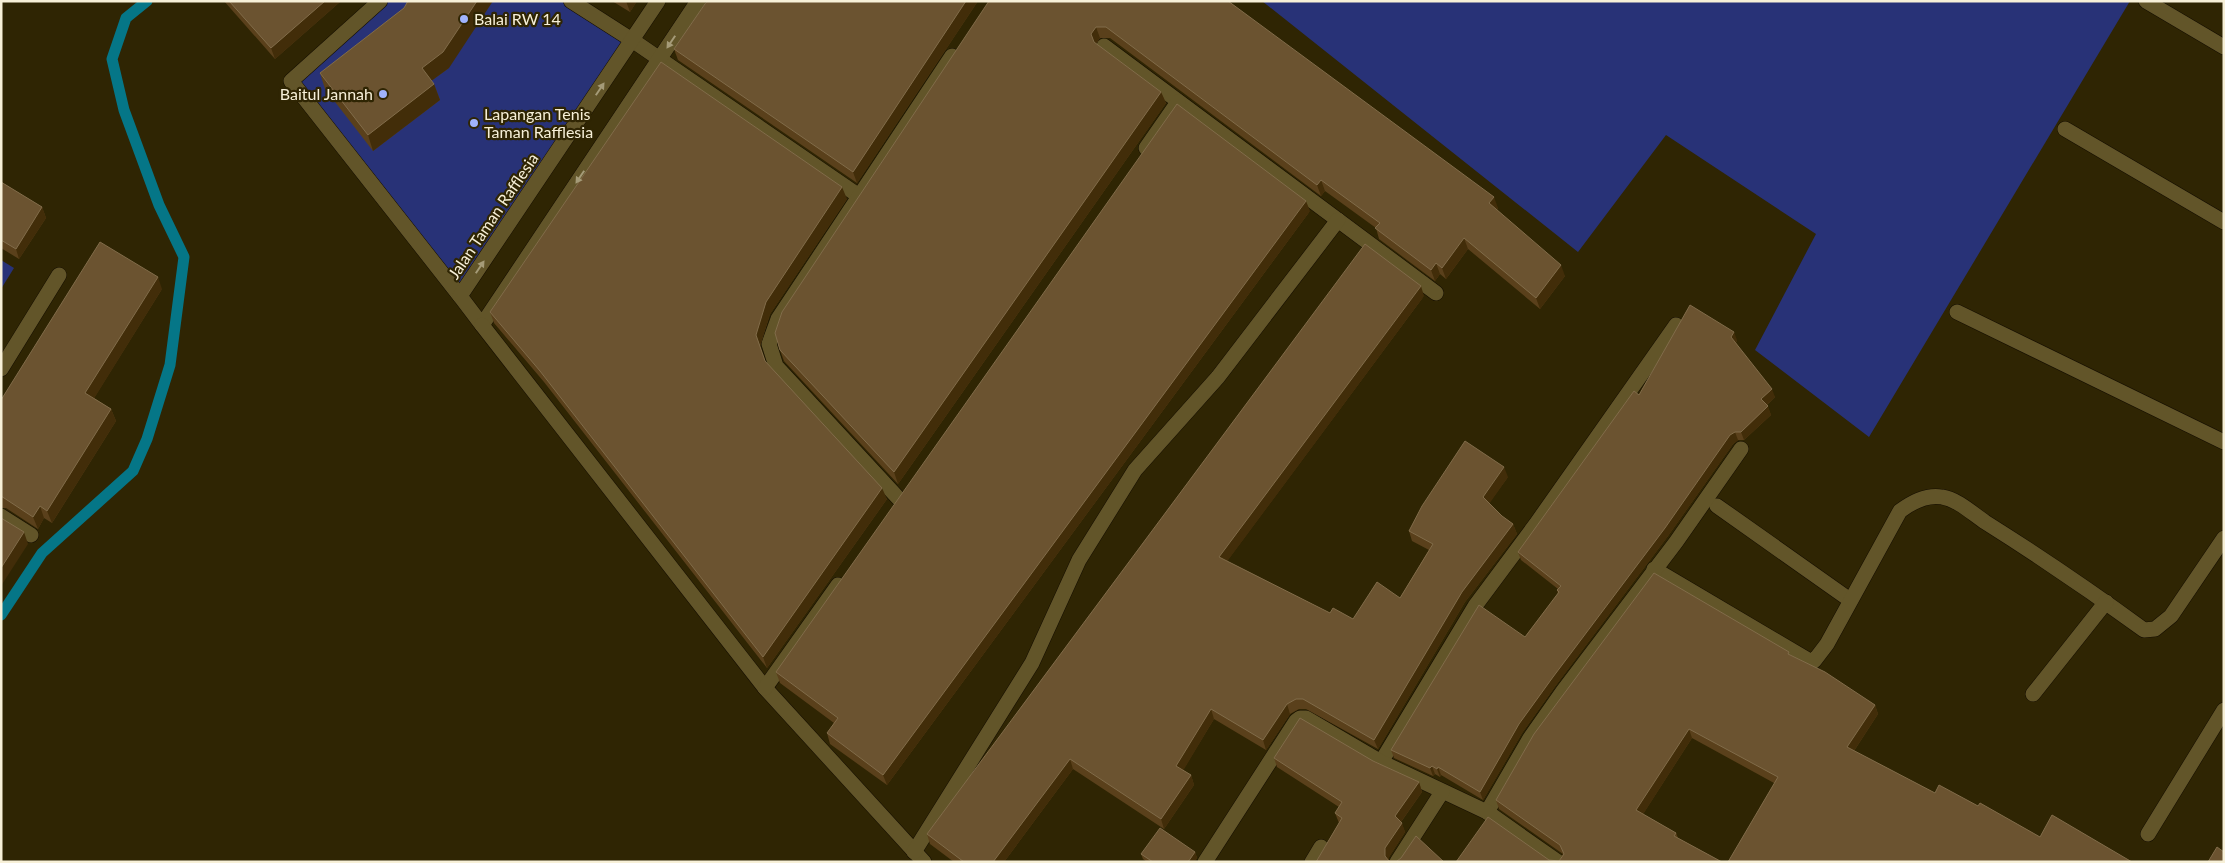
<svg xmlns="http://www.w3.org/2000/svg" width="2225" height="863" viewBox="0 0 2225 863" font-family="Lato,sans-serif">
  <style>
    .green { fill: #283277 }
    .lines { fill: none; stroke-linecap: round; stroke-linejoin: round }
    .stream { stroke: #057687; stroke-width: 11 }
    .minor-casing { stroke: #150e00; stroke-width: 16 }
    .minor { stroke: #625529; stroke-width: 15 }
    .wall { fill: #5a401b }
    .shaded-wall { fill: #422d09 }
    .building { fill: #6b5330; stroke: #816c4a }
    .oneway { fill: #a59b78 }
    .poi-dot { fill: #a0b3fd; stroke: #2f2503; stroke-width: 2 }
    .labels { text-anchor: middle; stroke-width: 4.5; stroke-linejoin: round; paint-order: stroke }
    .poi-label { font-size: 16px; fill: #f7f0d8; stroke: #2f2503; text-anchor: start }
    .street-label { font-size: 16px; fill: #f7f0d8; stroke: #2f2503 }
  </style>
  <rect width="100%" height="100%" fill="#2f2503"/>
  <!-- green -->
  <g class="green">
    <path d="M 386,1 L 563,1 L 625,41 L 460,290 L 298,82 Z"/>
    <path d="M 1262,1 L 2130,1 L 1869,437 L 1755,350 L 1816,234 L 1666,135 L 1578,252 Z"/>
    <path d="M 1,260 L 14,268 L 1,289 Z"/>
  </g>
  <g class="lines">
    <!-- stream -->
    <path class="stream" d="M 1,615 L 42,553 L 133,471 L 147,439 L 170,365 L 184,257 L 159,205 L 124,110 L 112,59 L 126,18 L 147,1"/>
    <!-- minor casing -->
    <g class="minor-casing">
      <g id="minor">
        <path d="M 380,1 L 291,81 L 460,296"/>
        <path d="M 571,1 L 632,40 L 859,196"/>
        <path d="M 658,1 L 460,296 L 482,325 L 698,1"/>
        <path d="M 2146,1 L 2224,47"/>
        <path d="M 1104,46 L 1436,293"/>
        <path d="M 2065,129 L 2224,222"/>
        <path d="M 1146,148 L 1178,102"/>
        <path d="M 1957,312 L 2224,442"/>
        <path d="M 482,325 L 765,688 L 924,862"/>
        <path d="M 1,369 L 59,275"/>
        <path d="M 899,499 L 776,366 L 769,344 L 778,319 L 952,56"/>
        <path d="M 1717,506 L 1850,600"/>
        <path d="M 1,516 L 31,535"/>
        <path d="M 1654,569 L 1808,660 L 1814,661 L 1827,644 L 1900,511 C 1912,502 1926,494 1942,497 C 1957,499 1973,514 1985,522 C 2039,556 2092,592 2144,630 L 2155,629 L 2171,616 L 2224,538"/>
        <path d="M 765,688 L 838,585"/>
        <path d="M 2033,694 L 2106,602"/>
        <path d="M 1381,762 L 1475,606 L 1536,524 L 1676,325"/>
        <path d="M 1487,812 L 1530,738 L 1563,691 L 1676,542 L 1741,449"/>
        <path d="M 2148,834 L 2224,710"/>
        <path d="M 914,852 L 1032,663 L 1079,560 L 1135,470 L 1218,377 L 1338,220"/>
        <path d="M 1205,862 L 1296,721 L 1300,718 L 1306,718 L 1381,762 L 1487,812 L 1558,862"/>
        <path d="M 1312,862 L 1321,847"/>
        <path d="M 1397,862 L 1442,792"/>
      </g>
    </g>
    <!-- minor -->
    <use href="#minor" class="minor"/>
  </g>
  <!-- wall -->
  <g class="wall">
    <path d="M 224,1 L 341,1 L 275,59 Z"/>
    <path d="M 612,1 L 637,1 L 630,12 Z"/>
    <path d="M 978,1 L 857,183 L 678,60 L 674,49 Z"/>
    <path d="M 989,1 L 1228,1 L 1498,208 L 1497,210 L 1565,276 L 1540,309 L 1468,249 L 1446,279 L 1440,274 L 1435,281 L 1379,239 L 1376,228 L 1325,191 L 1321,196 L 1110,38 L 1100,38 L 1096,44 L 1161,92 L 1166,103 L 898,484 L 784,361 L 780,350 Z"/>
    <path d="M 404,8 L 449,68 L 431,81 L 434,84 L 440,100 L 373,151 L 325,89 L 320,73 Z"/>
    <path d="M 1,182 L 42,207 L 46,218 L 19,259 L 1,248 Z"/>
    <path d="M 847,199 L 770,314 L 760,346 L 765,361 L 887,499 L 767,668 L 544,382 L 494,323 L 490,312 Z"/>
    <path d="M 1310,211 L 887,785 L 830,744 L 827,733 L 834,723 L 780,683 L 776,672 Z"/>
    <path d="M 162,289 L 94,398 L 111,409 L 116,421 L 52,523 L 44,518 L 38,529 L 6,508 L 1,508 L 1,400 Z"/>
    <path d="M 1424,296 L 1227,561 L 1330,613 L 1353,619 L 1400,598 L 1429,550 L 1412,541 L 1409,531 L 1508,477 L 1489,503 L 1502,516 L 1513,524 L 1517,534 L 1465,602 L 1378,749 L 1306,709 L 1299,709 L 1290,714 L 1266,750 L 1214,719 L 1183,770 L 1191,775 L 1194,785 L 1164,829 L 1073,769 L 1004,862 L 954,862 L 930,844 L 927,834 Z"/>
    <path d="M 1737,340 L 1736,343 L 1775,397 L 1767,405 L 1771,415 L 1744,440 L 1738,440 L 1733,444 L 1668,536 L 1556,685 L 1522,733 L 1483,800 L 1441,775 L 1440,777 L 1435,774 L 1433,776 L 1394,758 L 1391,750 L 1525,637 L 1558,594 L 1557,590 L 1558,589 L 1521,560 L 1518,552 L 1639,395 Z"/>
    <path d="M 1790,655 L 1875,705 L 1878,714 L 1854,751 L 1935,793 L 1978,806 L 2040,837 L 1774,783 L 1692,738 L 1643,814 L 1676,833 L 1678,838 L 1722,862 L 1456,862 L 1549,860 L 1559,861 L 1563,854 L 1499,809 L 1496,800 Z"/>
    <path d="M 1274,758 L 1373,761 L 1419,782 L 1422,792 L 1401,822 L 1405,832 L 1389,857 L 1389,860 L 1444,862 L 1316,862 L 1339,823 L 1335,813 L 1339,807 L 1277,767 Z"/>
    <path d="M 1195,852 L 1197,858 L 1194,862 L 1147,862 L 1143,859 L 1141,854 Z"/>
  </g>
  <!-- shaded-wall -->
  <g class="shaded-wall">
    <path d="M 325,1 L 341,1 L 275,59 L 271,48 Z"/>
    <path d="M 477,1 L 493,1 L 449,68 L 427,84 L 422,68 Z"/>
    <path d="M 626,1 L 637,1 L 630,12 Z"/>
    <path d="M 966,1 L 978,1 L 857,183 L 853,172 Z"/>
    <path d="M 1096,27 L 1100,38 L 1095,45 L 1091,34 Z"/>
    <path d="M 434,84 L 440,100 L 373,151 L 368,135 Z"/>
    <path d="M 1161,92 L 1166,103 L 898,484 L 894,472 Z"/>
    <path d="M 1321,180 L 1325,191 L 1321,196 L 1317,185 Z"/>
    <path d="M 842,187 L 847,199 L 770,314 L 760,346 L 756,335 L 766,302 Z"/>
    <path d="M 1494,197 L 1498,208 L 1493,214 L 1489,203 Z"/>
    <path d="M 1306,201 L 1310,211 L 887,785 L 883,775 Z"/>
    <path d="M 42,207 L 46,218 L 19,259 L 16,249 Z"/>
    <path d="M 1464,238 L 1468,249 L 1446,279 L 1442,268 Z"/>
    <path d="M 1436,263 L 1440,274 L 1435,281 L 1431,270 Z"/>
    <path d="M 1561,265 L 1565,276 L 1540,309 L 1536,298 Z"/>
    <path d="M 158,277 L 162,289 L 90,405 L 85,393 Z"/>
    <path d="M 1421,286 L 1424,296 L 1223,567 L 1219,557 Z"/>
    <path d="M 1734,332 L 1737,340 L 1734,346 L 1731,337 Z"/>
    <path d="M 1772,389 L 1775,397 L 1764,407 L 1761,399 Z"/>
    <path d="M 1768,406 L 1771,415 L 1744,440 L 1741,432 Z"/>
    <path d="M 111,409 L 116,421 L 52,523 L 47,511 Z"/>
    <path d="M 1735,432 L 1738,440 L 1733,444 L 1668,536 L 1556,685 L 1522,733 L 1483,800 L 1480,792 L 1519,724 L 1553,677 L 1730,435 Z"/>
    <path d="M 1504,467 L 1508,477 L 1487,507 L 1483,497 Z"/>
    <path d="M 882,488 L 887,499 L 767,668 L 763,657 Z"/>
    <path d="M 40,506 L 44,518 L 38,529 L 33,517 Z"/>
    <path d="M 1513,524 L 1517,534 L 1465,602 L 1378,749 L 1374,740 L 1462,592 Z"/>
    <path d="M 24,532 L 28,544 L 1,586 L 1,568 Z"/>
    <path d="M 1287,704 L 1290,714 L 1266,750 L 1263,740 Z"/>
    <path d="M 1875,705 L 1878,714 L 1850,757 L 1847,747 Z"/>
    <path d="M 1211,709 L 1214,719 L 1180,776 L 1176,766 Z"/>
    <path d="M 1689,729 L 1692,738 L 1640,819 L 1636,810 Z"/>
    <path d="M 1070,759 L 1073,769 L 1004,862 L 993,862 Z"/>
    <path d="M 1432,766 L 1435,774 L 1433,776 L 1430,768 Z"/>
    <path d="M 1438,767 L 1441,775 L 1440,777 L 1437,769 Z"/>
    <path d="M 1191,775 L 1194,785 L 1164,829 L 1161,819 Z"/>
    <path d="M 1419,782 L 1422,792 L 1398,826 L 1395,816 Z"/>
    <path d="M 1402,823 L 1405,832 L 1389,857 L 1389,862 L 1385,856 L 1385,848 Z"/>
    <path d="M 1195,852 L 1197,858 L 1194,862 L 1188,862 Z"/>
  </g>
  <!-- building -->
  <g class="building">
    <path d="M 229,1 L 325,1 L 271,48 Z"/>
    <path d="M 408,1 L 477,1 L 443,52 L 422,68 L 434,84 L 368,135 L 320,73 L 404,8 Z"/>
    <path d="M 707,1 L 966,1 L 853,172 L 674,49 Z"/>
    <path d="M 989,1 L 1228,1 L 1494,197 L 1489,203 L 1561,265 L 1536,298 L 1464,238 L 1442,268 L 1436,263 L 1431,270 L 1375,228 L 1380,223 L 1321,180 L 1317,185 L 1106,27 L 1096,27 L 1091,34 L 1094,42 L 1161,92 L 894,472 L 780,350 L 775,333 L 782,312 Z"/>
    <path d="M 661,62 L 842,187 L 766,302 L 756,335 L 765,361 L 882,488 L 763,657 L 540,371 L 490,312 Z"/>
    <path d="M 1177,104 L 1306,201 L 883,775 L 827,733 L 838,718 L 776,672 Z"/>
    <path d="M 1,182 L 42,207 L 16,249 L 1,240 Z"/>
    <path d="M 100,242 L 158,277 L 85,393 L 111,409 L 47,511 L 40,506 L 33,517 L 1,496 L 1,400 Z"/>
    <path d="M 1365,244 L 1421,286 L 1219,557 L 1330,613 L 1333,608 L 1353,619 L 1377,582 L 1400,598 L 1433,544 L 1409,531 L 1422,506 L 1465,441 L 1504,467 L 1483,497 L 1502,516 L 1513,524 L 1462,592 L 1374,740 L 1303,699 L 1296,699 L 1287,704 L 1263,740 L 1211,709 L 1176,766 L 1191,775 L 1161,819 L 1070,759 L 993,862 L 964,862 L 927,834 Z"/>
    <path d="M 1690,305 L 1734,332 L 1731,337 L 1772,389 L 1761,399 L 1768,406 L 1741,432 L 1735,432 L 1730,435 L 1665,528 L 1553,677 L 1519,724 L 1480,792 L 1438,767 L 1437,769 L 1432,766 L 1430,768 L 1391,750 L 1479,605 L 1525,637 L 1559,592 L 1557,590 L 1561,586 L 1518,552 L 1634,391 L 1639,395 Z"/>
    <path d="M 1,518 L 24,532 L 1,568 Z"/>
    <path d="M 1654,573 L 1789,652 L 1788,654 L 1825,672 L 1875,705 L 1847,747 L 1935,793 L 1939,785 L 1978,806 L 1980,803 L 2040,837 L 2052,815 L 2132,862 L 1728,862 L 1778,777 L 1689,729 L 1636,810 L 1676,833 L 1674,836 L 1722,862 L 1456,862 L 1488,817 L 1549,860 L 1559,861 L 1564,854 L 1560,845 L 1496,800 L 1534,734 Z"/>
    <path d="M 1300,718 L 1373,761 L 1419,782 L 1395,816 L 1402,823 L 1385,848 L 1385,856 L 1389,861 L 1397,861 L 1401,858 L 1416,836 L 1444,862 L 1316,862 L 1342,818 L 1335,813 L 1342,802 L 1274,758 Z"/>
    <path d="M 1160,828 L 1195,852 L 1188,862 L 1153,862 L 1141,854 Z"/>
    <path d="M 2217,847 L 2224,852 L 2224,862 L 2208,862 Z"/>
  </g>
  <!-- one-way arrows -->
  <defs><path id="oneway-solid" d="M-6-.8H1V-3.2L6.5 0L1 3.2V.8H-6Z" transform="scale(1.25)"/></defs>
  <g class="oneway">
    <use href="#oneway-solid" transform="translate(671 42) rotate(124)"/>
    <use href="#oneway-solid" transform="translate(600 89) rotate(-56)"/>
    <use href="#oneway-solid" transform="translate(580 177) rotate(124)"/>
    <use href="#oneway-solid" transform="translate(480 267) rotate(-56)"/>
  </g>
  <!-- markers -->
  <g class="poi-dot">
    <circle cx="464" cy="19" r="5"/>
    <circle cx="383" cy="94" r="5"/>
    <circle cx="474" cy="123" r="5"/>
  </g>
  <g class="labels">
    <!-- poi labels -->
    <g class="poi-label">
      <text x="474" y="25">Balai RW 14</text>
      <text x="373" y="100" text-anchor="end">Baitul Jannah</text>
      <text x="484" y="120">Lapangan Tenis<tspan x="484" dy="18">Taman Rafflesia</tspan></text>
    </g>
    <!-- street labels -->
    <g class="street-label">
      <text transform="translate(493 216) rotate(-56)" y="6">Jalan Taman Rafflesia</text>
    </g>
  </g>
  <!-- border -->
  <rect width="2225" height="863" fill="none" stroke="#f7f0d8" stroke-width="5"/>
</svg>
